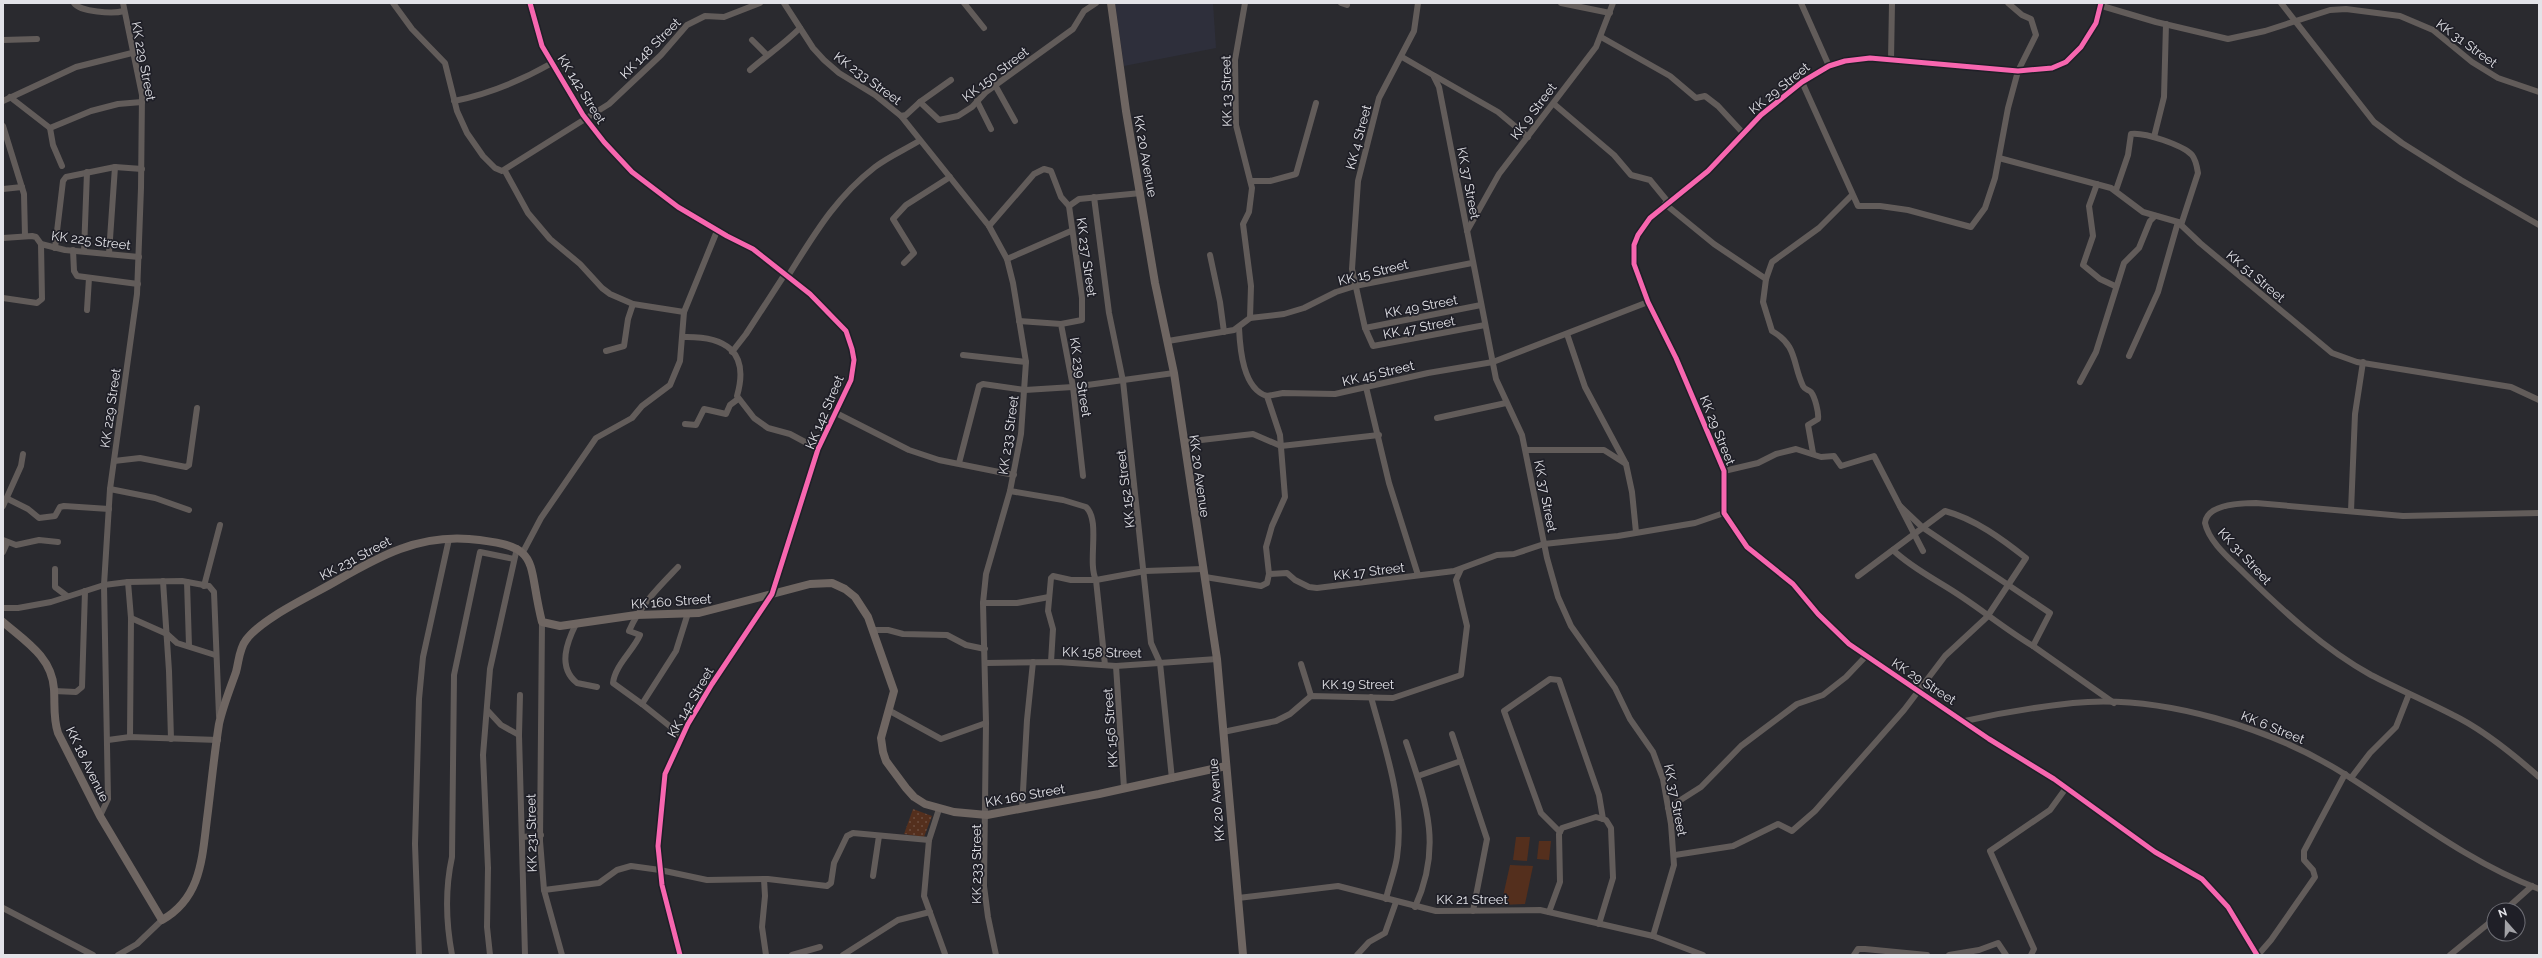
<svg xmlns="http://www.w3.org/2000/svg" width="2542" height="958" viewBox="0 0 2542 958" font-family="Raleway,sans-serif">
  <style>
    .built { fill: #2e2f3b }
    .grass { fill: url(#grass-dots) }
    .park { fill: #542f1d }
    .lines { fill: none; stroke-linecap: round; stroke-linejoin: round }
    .minor { stroke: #625c5a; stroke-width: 6 }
    .major { stroke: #6f6662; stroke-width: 8 }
    .cycleway-casing { stroke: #1f1f27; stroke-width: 8 }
    .cycleway { stroke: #f766af; stroke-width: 5 }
    .labels { text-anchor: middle; stroke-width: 3.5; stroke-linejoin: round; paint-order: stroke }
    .street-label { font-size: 13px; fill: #e3e3e8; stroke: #1f1f27 }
  </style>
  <defs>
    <pattern id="grass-dots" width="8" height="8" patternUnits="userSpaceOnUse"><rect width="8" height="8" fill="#542f1d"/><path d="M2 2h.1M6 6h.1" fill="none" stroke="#6c4d3e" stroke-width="1.8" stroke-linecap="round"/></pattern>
  </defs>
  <rect width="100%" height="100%" fill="#2a2a2f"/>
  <!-- built -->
  <path class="built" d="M 1115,3 L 1213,3 L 1216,48 L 1124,66 Z"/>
  <!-- grass -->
  <path class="grass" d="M 913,809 L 932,816 L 924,837 L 904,834 Z"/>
  <!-- park -->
  <g class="park">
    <path d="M 1516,837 L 1530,837 L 1527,861 L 1513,860 Z"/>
    <path d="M 1539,841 L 1551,841 L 1549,860 L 1537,859 Z"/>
    <path d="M 1510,865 L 1533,866 L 1525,904 L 1501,905 Z"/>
  </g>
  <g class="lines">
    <!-- minor -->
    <g class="minor">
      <path d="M 74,3 C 80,12 113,14 124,11"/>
      <path d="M 393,3 L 412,29 L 445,63 L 457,111 L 467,133 L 483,156 L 495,168 L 502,171 L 609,104 L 661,55 L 687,25 L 705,16 L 724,17 L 760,3"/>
      <path d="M 530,3 L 542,46 L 583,115 L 604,142 L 632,172 L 678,207 L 727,236 L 753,249 L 810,294 L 846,331 L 852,349 L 854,360 L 851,380 L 818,449 L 772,594 L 712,684 L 688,724 L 665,774 L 658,846 L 662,885 L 680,955"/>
      <path d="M 784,3 L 813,48 L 824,60 L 839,73 L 875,95 L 901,116 L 989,226 L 1007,259 L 1013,283 L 1026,362 L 1021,434 L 1010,491 L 986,574 L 983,603 L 986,723 L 984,886 L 988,917 L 996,955"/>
      <path d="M 964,3 L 984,28"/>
      <path d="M 1245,3 L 1235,60 L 1236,125 L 1252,188 L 1249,212 L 1243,224 L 1251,286 L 1250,318"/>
      <path d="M 1341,3 L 1347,5"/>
      <path d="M 1418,3 L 1414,31 L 1379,98 L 1358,181 L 1352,269 L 1365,328 L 1373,346 L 1485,325"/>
      <path d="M 1561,3 L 1610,13"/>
      <path d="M 1801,3 L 1829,66"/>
      <path d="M 2101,3 L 2096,23 L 2081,47 L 2066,62 L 2052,68 L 2018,71 L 1870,58 L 1845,61 L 1829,66 L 1802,82 L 1761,115 L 1708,171 L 1650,218 L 1638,235 L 1634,245 L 1634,264 L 1648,302 L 1676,358 L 1724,471 L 1724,513 L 1747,547 L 1793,584 L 1818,614 L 1849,644 L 1989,739 L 2054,779 L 2155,852 L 2202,879 L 2228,907 L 2257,955"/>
      <path d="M 2281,3 L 2374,122 L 2402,143 L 2461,180 L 2539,225"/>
      <path d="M 2102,6 L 2156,22 L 2228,39 L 2265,31 L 2330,10 L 2346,9 L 2400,16 L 2433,30 L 2472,62 L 2498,78 L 2539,92"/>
      <path d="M 1601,37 L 1670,76 L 1696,98 L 1705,96 L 1718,106 L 1743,133"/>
      <path d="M 3,40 L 37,39"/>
      <path d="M 752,40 L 767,55"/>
      <path d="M 1402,57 L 1433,75 L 1439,87 L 1496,379 L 1522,435 L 1547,558 L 1558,597 L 1571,626 L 1615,688 L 1630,719 L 1653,752 L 1663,779 L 1671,824 L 1674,865 L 1653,936"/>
      <path d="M 1891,60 L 1892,3"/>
      <path d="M 750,70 C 766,56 784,44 800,28"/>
      <path d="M 1435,76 L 1498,112 L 1528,137"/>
      <path d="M 1802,82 L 1858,206 L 1880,206 L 1908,210 L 1971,227 L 1985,208 L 1995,178 L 2008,108 L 2018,71 L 2036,35 L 2031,19 L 2022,15 L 2008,3"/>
      <path d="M 995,85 L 1015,121"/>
      <path d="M 10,97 L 50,128 L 91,111 L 118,104 L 142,102"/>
      <path d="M 3,101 L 76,67 L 132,53"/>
      <path d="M 454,101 C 489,94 522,80 552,63"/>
      <path d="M 977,101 L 991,129"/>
      <path d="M 920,102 L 951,80"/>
      <path d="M 1554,104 L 1614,155 L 1631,175 L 1650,180 L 1668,202"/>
      <path d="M 901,116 L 906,115 L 920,102 L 939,120 L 958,116 L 972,107 L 986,92 L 1073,29 L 1084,11 L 1096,3"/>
      <path d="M 3,126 L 24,194 L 25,236"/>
      <path d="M 50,128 L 53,145 L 62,166"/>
      <path d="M 2154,137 L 2164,97 L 2166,24"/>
      <path d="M 1999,158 L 2111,188 L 2143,212 L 2178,222 L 2200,243 L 2332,353 L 2357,362 L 2511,387 L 2539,400"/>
      <path d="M 505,171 L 528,213 L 550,239 L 580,264 L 602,288 L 610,294 L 633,304 L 684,312"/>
      <path d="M 1252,181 L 1270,181 L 1296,174 L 1316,103"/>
      <path d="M 2097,184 L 2089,206 L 2093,236 L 2083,265 L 2100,279 L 2115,286"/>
      <path d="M 3,189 L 22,187"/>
      <path d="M 2116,190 L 2128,155 L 2131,134 C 2144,132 2183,145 2192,155 C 2196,160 2197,167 2198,173 L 2181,225"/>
      <path d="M 1094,197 L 1109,313 L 1123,381 L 1151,643 L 1160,663 L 1172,779"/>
      <path d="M 1665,204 L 1714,244 L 1766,279"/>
      <path d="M 1069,206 L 1079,199 L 1141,193"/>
      <path d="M 989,226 L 1034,174 L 1044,169 L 1051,171 L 1061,197 L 1069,206 L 1082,298 L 1082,320 L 1061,324"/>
      <path d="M 1467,231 L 1499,174 L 1596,47 L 1613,3"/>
      <path d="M 3,238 L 32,236 L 36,237 L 41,244 L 65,250 L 139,257"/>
      <path d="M 55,248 L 63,181 L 66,177 L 115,167 L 142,169"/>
      <path d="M 73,250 L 74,271 L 77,276 L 138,284"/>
      <path d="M 84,251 L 87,172"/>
      <path d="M 109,253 L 115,167"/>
      <path d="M 1210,255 L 1220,302 L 1224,332"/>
      <path d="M 1007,259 L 1071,231"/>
      <path d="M 904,263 L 914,253 L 893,219 L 906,205 L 950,177"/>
      <path d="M 788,276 C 814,235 835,198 875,167 C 888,157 904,150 919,141"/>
      <path d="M 3,298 L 37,303 L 42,299 L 41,244"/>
      <path d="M 87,310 L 89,278"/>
      <path d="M 1019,321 L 1061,324 L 1073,387 L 1083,476"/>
      <path d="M 1239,328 C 1240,349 1243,389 1267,396 L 1280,435 L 1285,497 L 1272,526 L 1266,547 L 1269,574"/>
      <path d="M 1365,328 L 1481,305"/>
      <path d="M 1567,334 L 1585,387 L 1626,464 L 1632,492 L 1636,532"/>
      <path d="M 683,337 C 725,336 750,351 737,396 L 754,418 L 768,428 L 790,434 L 818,449"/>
      <path d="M 1168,341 L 1234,330 L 1250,318 L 1284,314 L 1304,308 L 1336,292 L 1355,286 L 1472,263"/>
      <path d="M 606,351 L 624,346 L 628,319 L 633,304"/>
      <path d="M 732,352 L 746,334 L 785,274"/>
      <path d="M 963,355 L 1026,362"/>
      <path d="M 2129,356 L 2158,292 L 2178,222"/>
      <path d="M 2080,382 L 2096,352 L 2124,263 L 2139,248 L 2150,221 L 2155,216"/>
      <path d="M 1366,387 L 1389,483 L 1418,575"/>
      <path d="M 1267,396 L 1283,393 L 1335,394 L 1428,373 L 1493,362 L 1648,302"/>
      <path d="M 836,413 L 909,450 L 939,460 L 1014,475"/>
      <path d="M 1437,418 L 1506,403"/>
      <path d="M 685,424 L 696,425 L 704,409 L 726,414 L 730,405 L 738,399"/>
      <path d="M 1184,442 L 1253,434 L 1281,446 L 1379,435"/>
      <path d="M 1526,450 L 1604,450 L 1626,464"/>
      <path d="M 1813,453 L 1808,425 L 1818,419 C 1819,413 1815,397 1811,392 C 1808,389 1805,390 1803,386 C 1792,363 1798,346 1772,331 L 1763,302 L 1766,279 L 1772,262 L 1819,228 L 1852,195"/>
      <path d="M 114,461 L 140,458 L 186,467 L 189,465 L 197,408"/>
      <path d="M 959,463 L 979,386 L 983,384 L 1025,390 L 1073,387 L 1174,373"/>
      <path d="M 1724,471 L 1758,463 L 1776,454 L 1796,449 L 1821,457 L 1834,456 L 1841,466 L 1874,456 L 1923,551"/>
      <path d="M 110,489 L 155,498 L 189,510"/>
      <path d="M 1010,491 L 1063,500 L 1086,507 C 1101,521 1087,562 1096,580 L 1071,580 L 1053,576 L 1051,578 L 1048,611 L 1053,629 L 1051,662"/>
      <path d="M 8,499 L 28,509 L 39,518 L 55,516 L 60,507 L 64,506 L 109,509"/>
      <path d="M 3,506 L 21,466 L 23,454"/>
      <path d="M 1900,506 L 1922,527 L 2050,613 L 2033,646 L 2114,703"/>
      <path d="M 2351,511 L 2355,414 L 2363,362"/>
      <path d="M 2539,513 L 2403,516 L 2256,503 C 2242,503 2207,504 2205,523 C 2209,542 2230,559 2243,572 C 2282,610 2324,649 2371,675 C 2398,689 2426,701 2453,715 C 2484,730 2513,754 2539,777"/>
      <path d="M 3,540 L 16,545 L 39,540 L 58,542"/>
      <path d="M 1893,550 C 1914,570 1939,581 1962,597 C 1986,613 2008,631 2033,646"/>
      <path d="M 3,552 L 7,543"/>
      <path d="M 523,552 L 541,518 L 596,438 L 632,418 L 642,406 L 670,385 L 680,361 L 684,312 L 717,231"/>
      <path d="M 55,569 L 55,587 L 67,596"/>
      <path d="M 1205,577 L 1261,586 L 1267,583 L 1269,574 L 1287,573 L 1295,580 L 1309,587 L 1317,588 L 1454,571 L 1497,555 L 1514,554 L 1544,544 L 1618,536 L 1695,523 L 1724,513"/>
      <path d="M 163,581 L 169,671 L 171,739"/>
      <path d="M 128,582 L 131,618 L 130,737"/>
      <path d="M 187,582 L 189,646"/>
      <path d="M 204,586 L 220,525"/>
      <path d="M 983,603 L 1017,603 L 1049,597"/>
      <path d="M 3,608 L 18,608 L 51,602 L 104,585 L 128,582 L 182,581 L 209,586 L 214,592 L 219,716"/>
      <path d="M 131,618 L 167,634 L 177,643 L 215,655"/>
      <path d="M 542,622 L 540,841 L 544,890 L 562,955"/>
      <path d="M 576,624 C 567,642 557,667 577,683 L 597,687"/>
      <path d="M 873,630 L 888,630 L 903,634 L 947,635 L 966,645 L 985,649"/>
      <path d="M 986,663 L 1058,662 L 1116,666 L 1217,659"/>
      <path d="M 1301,664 L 1311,696"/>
      <path d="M 1105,665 L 1096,580 L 1145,571 L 1203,569"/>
      <path d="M 1116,666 L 1124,788"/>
      <path d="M 54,691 L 76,692 L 82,687 L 85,591"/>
      <path d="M 1371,697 C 1385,749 1405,803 1397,857 C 1395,871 1389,885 1386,899"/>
      <path d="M 642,704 L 613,683 C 615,665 633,651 640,635 L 629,631 C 641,604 659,587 678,567"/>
      <path d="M 488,711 L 501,725 L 519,735 L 525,955"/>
      <path d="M 890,711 L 941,739 L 986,723"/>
      <path d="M 1965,721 C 2000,713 2037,707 2073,703 C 2161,694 2272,728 2346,775 C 2409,815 2468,862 2539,889"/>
      <path d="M 1223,732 L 1276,721 L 1290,714 L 1311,696 L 1393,698 L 1461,675 L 1467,626 L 1456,580 L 1461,569"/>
      <path d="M 1452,734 L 1487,839 L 1473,911"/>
      <path d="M 519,735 L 520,695"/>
      <path d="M 682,736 L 642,704 L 676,651 L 688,613"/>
      <path d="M 108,740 L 130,737 L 218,740"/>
      <path d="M 1406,742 C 1426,802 1443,846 1415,907"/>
      <path d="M 1418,776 L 1461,761"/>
      <path d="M 2351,778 L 2370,753 L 2396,727 L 2409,694"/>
      <path d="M 1668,808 L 1701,787 L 1741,746 L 1797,704 L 1823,695 L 1846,677 L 1866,656"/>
      <path d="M 1022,809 L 1027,720 L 1033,662"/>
      <path d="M 100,816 L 108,799 L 104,585 L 110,489 L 137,294 L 141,188 L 142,95 L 123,3"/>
      <path d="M 1560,832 L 1541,813 L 1504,711 L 1550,679 L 1559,680 L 1599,795 L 1603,819"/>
      <path d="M 523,837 L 541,835"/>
      <path d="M 929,840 L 924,896 L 945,954"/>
      <path d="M 1675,855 L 1733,846 L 1778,824 L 1792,831 L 1815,811 L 1904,710 L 1945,656 L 1987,617 L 2026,558 C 2002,539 1975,519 1945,511 L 1858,576"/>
      <path d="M 873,876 L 879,836"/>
      <path d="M 764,879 L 765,896 L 762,927 L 766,955"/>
      <path d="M 544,890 L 599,883 L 617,870 L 631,866 L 660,870 L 707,880 L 768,879 L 827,886 L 831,883 L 834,863 L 847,836 L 853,833 L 929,840 L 939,809"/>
      <path d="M 1238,898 L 1338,886 L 1436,911 L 1540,910 L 1653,936 L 1703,955"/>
      <path d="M 3,908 L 93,955"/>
      <path d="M 2505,910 L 2532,886"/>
      <path d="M 1549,912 L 1560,882 L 1559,834 L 1562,828 L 1596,817 L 1606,820 L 1611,828 L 1613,878 L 1599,924"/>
      <path d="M 118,955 L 137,944 L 162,920"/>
      <path d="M 419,955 L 415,844 L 419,699 L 423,657 L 449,539"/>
      <path d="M 452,955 C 446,923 445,889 452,857 L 454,675 L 480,552 L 514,559"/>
      <path d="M 490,955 L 487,927 L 488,868 L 483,755 L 490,669 L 517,548"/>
      <path d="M 792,955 L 820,947"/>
      <path d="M 843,955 L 898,920 L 930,912"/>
      <path d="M 1357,955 L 1369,942 L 1385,933 L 1396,902"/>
      <path d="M 1854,955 L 1858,949 L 1865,949 L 1927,955"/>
      <path d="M 1949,955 L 1979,950 L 1998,943 L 2006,955"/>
      <path d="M 2031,955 L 2034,949 L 1990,851 L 2050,810 L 2066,788"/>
      <path d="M 2258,955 L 2271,940 L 2315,877 L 2313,870 L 2304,860 L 2304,851 L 2345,774"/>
      <path d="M 2450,955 L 2494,919"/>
    </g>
    <!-- major -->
    <g class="major">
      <path d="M 1111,3 L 1126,111 L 1155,283 L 1174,373 L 1217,659 L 1243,955"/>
      <path d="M 3,622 C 25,641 52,657 54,689 C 55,705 53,718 58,733 L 100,816 L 162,920 C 201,898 202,859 207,819 C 211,788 214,755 219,724 C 223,706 230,689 236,672 C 239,661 239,649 246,640 C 263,617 313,595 338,580 C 380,556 418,535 469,539 C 544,546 526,559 542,622 L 560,626 L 636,615 L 699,613 L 810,584 L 832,583 L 845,589 L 855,597 L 868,617 L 894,691 L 881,738 L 883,752 L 886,761 L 906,788 L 914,797 L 925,804 L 954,812 L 987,815 L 1099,794 L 1226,766"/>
    </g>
    <!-- cycleway casing -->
    <g class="cycleway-casing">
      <g id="cycleway">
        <path d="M 530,3 L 542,46 L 583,115 L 604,142 L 632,172 L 678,207 L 727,236 L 753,249 L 810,294 L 846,331 L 852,349 L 854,360 L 851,380 L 818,449 L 772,594 L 712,684 L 688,724 L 665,774 L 658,846 L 662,885 L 680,955"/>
        <path d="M 2101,3 L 2096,23 L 2081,47 L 2066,62 L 2052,68 L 2018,71 L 1870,58 L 1845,61 L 1829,66 L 1802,82 L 1761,115 L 1708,171 L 1650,218 L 1638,235 L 1634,245 L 1634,264 L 1648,302 L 1676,358 L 1724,471 L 1724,513 L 1747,547 L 1793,584 L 1818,614 L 1849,644 L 1989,739 L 2054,779 L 2155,852 L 2202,879 L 2228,907 L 2257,955"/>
      </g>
    </g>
    <!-- cycleway -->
    <use href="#cycleway" class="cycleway"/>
  </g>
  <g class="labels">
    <!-- street labels -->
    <g class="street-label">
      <text transform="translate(2467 43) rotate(36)" y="5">KK 31 Street</text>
      <text transform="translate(650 48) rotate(-45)" y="5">KK 148 Street</text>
      <text transform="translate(144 61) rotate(79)" y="5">KK 229 Street</text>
      <text transform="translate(995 74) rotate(-38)" y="5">KK 150 Street</text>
      <text transform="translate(868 78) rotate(36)" y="5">KK 233 Street</text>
      <text transform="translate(1779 88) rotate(-39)" y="5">KK 29 Street</text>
      <text transform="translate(582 89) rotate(58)" y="5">KK 142 Street</text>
      <text transform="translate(1226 91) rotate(-91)" y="5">KK 13 Street</text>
      <text transform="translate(1533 111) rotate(-53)" y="5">KK 9 Street</text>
      <text transform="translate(1358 137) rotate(-75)" y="5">KK 4 Street</text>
      <text transform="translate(1146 156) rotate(80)" y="5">KK 20 Avenue</text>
      <text transform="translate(1469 183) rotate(79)" y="5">KK 37 Street</text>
      <text transform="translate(91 240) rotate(7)" y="5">KK 225 Street</text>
      <text transform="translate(1087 257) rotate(82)" y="5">KK 237 Street</text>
      <text transform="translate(1373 272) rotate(-14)" y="5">KK 15 Street</text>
      <text transform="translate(2256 276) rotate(40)" y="5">KK 51 Street</text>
      <text transform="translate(1421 306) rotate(-11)" y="5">KK 49 Street</text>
      <text transform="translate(1419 327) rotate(-11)" y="5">KK 47 Street</text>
      <text transform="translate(1378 373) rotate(-13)" y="5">KK 45 Street</text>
      <text transform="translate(1081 377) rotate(81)" y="5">KK 239 Street</text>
      <text transform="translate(110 408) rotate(-82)" y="5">KK 229 Street</text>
      <text transform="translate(824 412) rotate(-67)" y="5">KK 142 Street</text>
      <text transform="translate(1718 430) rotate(68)" y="5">KK 29 Street</text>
      <text transform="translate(1008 435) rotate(-82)" y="5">KK 233 Street</text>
      <text transform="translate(1200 476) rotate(82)" y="5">KK 20 Avenue</text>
      <text transform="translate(1125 489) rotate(-97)" y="5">KK 152 Street</text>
      <text transform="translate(1546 496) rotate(79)" y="5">KK 37 Street</text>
      <text transform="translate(2245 556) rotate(47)" y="5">KK 31 Street</text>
      <text transform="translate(355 558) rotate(-28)" y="5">KK 231 Street</text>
      <text transform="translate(1369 571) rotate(-7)" y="5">KK 17 Street</text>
      <text transform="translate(671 601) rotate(-4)" y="5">KK 160 Street</text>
      <text transform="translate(1102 652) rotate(1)" y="5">KK 158 Street</text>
      <text transform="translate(1924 681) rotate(33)" y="5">KK 29 Street</text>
      <text x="1358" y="689">KK 19 Street</text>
      <text transform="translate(690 702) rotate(-60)" y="5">KK 142 Street</text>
      <text transform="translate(2273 727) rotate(22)" y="5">KK 6 Street</text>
      <text transform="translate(1110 728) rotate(-94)" y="5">KK 156 Street</text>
      <text transform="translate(88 764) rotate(64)" y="5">KK 18 Avenue</text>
      <text transform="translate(1025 795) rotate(-10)" y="5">KK 160 Street</text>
      <text transform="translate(1216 800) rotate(-95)" y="5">KK 20 Avenue</text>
      <text transform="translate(1676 800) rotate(79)" y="5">KK 37 Street</text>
      <text transform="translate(531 833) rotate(-91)" y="5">KK 231 Street</text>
      <text transform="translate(976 864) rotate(-90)" y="5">KK 233 Street</text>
      <text x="1472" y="904">KK 21 Street</text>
    </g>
  </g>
  <!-- border -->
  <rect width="2542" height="958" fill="none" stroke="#e3e3e8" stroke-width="8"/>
  <!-- north arrow -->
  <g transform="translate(2506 922) rotate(340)"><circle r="19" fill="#1f1f27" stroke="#6d6d74"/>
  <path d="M0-3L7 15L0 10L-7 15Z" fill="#a2a2a7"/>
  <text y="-6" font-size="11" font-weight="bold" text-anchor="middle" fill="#e3e3e8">N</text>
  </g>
</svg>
